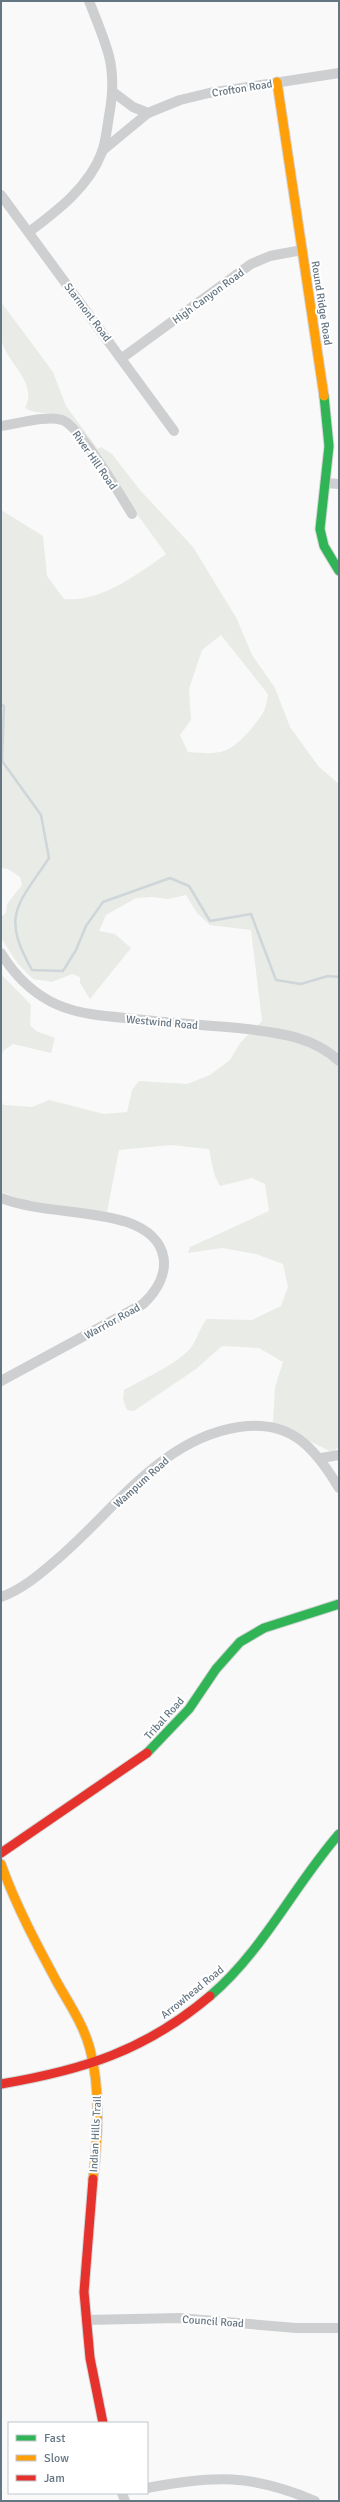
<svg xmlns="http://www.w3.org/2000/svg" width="340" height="2502" viewBox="0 0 340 2502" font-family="Signika,sans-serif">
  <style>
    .green { fill: #e8ebe6; fill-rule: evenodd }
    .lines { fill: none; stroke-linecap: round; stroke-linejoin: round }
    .stream { stroke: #ced6d9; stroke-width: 2.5 }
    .fast-casing { stroke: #d5d6d7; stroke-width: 11 }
    .slow-casing { stroke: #d5d6d7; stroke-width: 11 }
    .jam-casing { stroke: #d5d6d7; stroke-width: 11 }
    .street { stroke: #cecfd0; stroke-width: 10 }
    .fast { stroke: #30b455; stroke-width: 9 }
    .slow { stroke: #ff9f0a; stroke-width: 9 }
    .jam { stroke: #e5322d; stroke-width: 9 }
    .labels { text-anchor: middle; stroke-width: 4; stroke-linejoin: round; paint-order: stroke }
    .street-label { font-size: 11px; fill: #657683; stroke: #fff }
  </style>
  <rect width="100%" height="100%" fill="#f9f9f9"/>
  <!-- green -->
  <g class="green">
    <path d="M 1,302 L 53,372 L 66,406 L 98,449 L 101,447 L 112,454 L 140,490 L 193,547 L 237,619 L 252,655 L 275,688 L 290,727 L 319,767 L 339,784 L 339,1447 L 332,1452 L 273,1424 L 275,1387 L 283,1362 L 259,1348 L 222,1346 L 196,1369 L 134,1411 L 127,1410 L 123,1399 L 124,1390 C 143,1379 180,1363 192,1346 C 198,1337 200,1327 207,1319 L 252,1320 L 281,1306 L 288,1287 L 283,1264 L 256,1254 L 222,1248 L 188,1253 L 190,1247 L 269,1211 L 265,1184 L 252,1178 L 220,1186 L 214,1174 L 209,1149 L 171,1145 L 119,1150 L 107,1212 L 27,1201 L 1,1192 L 1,1101 L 4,1105 L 32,1107 L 49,1100 L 104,1114 L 127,1112 L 132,1090 L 139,1081 L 187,1084 L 210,1075 L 230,1060 L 240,1043 L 262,1021 L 251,930 L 210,925 L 197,913 L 186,895 L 168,899 L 152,897 L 136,898 L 106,915 L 99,931 L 115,934 L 131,948 L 90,999 L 80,983 L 80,977 L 72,974 L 52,982 L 33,979 L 18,964 L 1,938 L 1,917 L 6,913 L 7,904 L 22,885 L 20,877 L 8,869 L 1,868 L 1,510 L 43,536 L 47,576 L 64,599 C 100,603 138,574 166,554 L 66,417 C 53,412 37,415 25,408 C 38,383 9,365 2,342 C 0,331 1,314 1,302 ZM 221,635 L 268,694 C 266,712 262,715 251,729 C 229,754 221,755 188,752 L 180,735 L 191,720 L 189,689 L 202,650 Z"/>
    <path d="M 1,974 L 31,1005 L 30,1025 L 36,1031 L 55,1038 L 51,1053 L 13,1044 L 3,1051 L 1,1060 Z"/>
  </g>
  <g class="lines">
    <!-- stream -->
    <path class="stream" d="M 1,704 L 4,706 L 2,761 L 41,815 L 49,858 C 17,906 1,915 32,970 L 63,971 L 76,950 L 86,926 L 103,902 L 170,878 L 189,886 L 210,921 L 251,914 L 276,980 L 301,984 L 328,976 L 339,977"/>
    <!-- fast casing -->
    <g class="fast-casing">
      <g id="fast">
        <path d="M 324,396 L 329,446 L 320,529 L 324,546 L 339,571"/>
        <path d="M 147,1753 L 189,1709 L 216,1669 L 240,1642 L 264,1628 L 339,1604"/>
        <path d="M 210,1996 C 263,1951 293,1887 339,1834"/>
      </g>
    </g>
    <!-- slow casing -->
    <g class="slow-casing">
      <g id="slow">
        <path d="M 277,82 L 324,396"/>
        <path d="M 1,1864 C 16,1906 37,1945 58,1984 C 70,2005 84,2026 90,2049 C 101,2091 98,2137 93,2179"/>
      </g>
    </g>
    <!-- jam casing -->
    <g class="jam-casing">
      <g id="jam">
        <path d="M 1,1853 L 147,1753"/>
        <path d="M 1,2084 C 83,2070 145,2051 210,1996"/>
        <path d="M 93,2179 L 84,2292 L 90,2358 L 103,2423"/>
      </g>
    </g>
    <!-- street -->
    <g class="street">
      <path d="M 113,92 L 133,107 L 148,113 L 180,100 L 209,93 L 339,73"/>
      <path d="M 102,151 L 148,113"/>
      <path d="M 1,195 L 174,431"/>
      <path d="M 29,232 C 57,211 89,187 102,152 C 106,140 107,128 109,116 C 113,95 114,76 109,56 C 104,37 96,19 89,1"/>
      <path d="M 122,358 L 251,264 L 270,256 L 302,250"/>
      <path d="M 1,426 C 17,424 47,415 62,420 C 79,425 121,496 132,514"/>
      <path d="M 325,483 L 339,484"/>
      <path d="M 1,953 C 15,976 33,994 58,1005 C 79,1014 103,1016 126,1018 C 166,1023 207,1025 247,1029 C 280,1033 314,1037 339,1061"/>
      <path d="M 1,1198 C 41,1213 86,1209 127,1222 C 171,1237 175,1274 143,1304 L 1,1381"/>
      <path d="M 321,1458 L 339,1455"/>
      <path d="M 1,1597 C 21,1590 39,1575 54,1562 C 112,1514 159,1439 239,1427 C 291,1419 315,1448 339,1488"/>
      <path d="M 86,2320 L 179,2318 L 296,2328 L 339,2328"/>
      <path d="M 147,2488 C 213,2475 252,2474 315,2501"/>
      <path d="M 122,2493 L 125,2501"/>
    </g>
    <!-- fast -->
    <use href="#fast" class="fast"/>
    <!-- slow -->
    <use href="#slow" class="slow"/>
    <!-- jam -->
    <use href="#jam" class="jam"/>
  </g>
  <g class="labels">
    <!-- street labels -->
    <g class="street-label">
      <text transform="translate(242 88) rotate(-9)" y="4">Crofton Road</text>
      <text transform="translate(208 296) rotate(-36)" y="4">High Canyon Road</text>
      <text transform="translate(322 303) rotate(81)" y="4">Round Ridge Road</text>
      <text transform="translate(88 312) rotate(53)" y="4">Starmont Road</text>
      <text transform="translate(95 460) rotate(55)" y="4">River Hill Road</text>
      <text transform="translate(162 1022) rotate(5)" y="4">Westwind Road</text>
      <text transform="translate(112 1321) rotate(-29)" y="4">Warrior Road</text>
      <text transform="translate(141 1482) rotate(-42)" y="4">Wampum Road</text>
      <text transform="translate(164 1718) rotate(-48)" y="4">Tribal Road</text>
      <text transform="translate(192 1992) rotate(-39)" y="4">Arrowhead Road</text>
      <text transform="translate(95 2134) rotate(-87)" y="4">Indian Hills Trail</text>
      <text transform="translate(213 2321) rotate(4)" y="4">Council Road</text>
    </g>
  </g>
  <!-- border -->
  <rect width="340" height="2502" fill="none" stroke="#657683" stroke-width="4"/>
  <!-- legend -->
  <rect x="8" y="2422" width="140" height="72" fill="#ffffff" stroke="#c1c8cd"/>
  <rect x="16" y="2435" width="20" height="6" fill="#30b455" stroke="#c1c8cd"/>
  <text x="44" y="2442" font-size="12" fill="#657683">Fast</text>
  <rect x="16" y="2455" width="20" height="6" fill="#ff9f0a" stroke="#c1c8cd"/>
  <text x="44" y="2462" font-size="12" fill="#657683">Slow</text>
  <rect x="16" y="2475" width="20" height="6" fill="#e5322d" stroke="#c1c8cd"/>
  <text x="44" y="2482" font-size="12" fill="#657683">Jam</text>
</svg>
